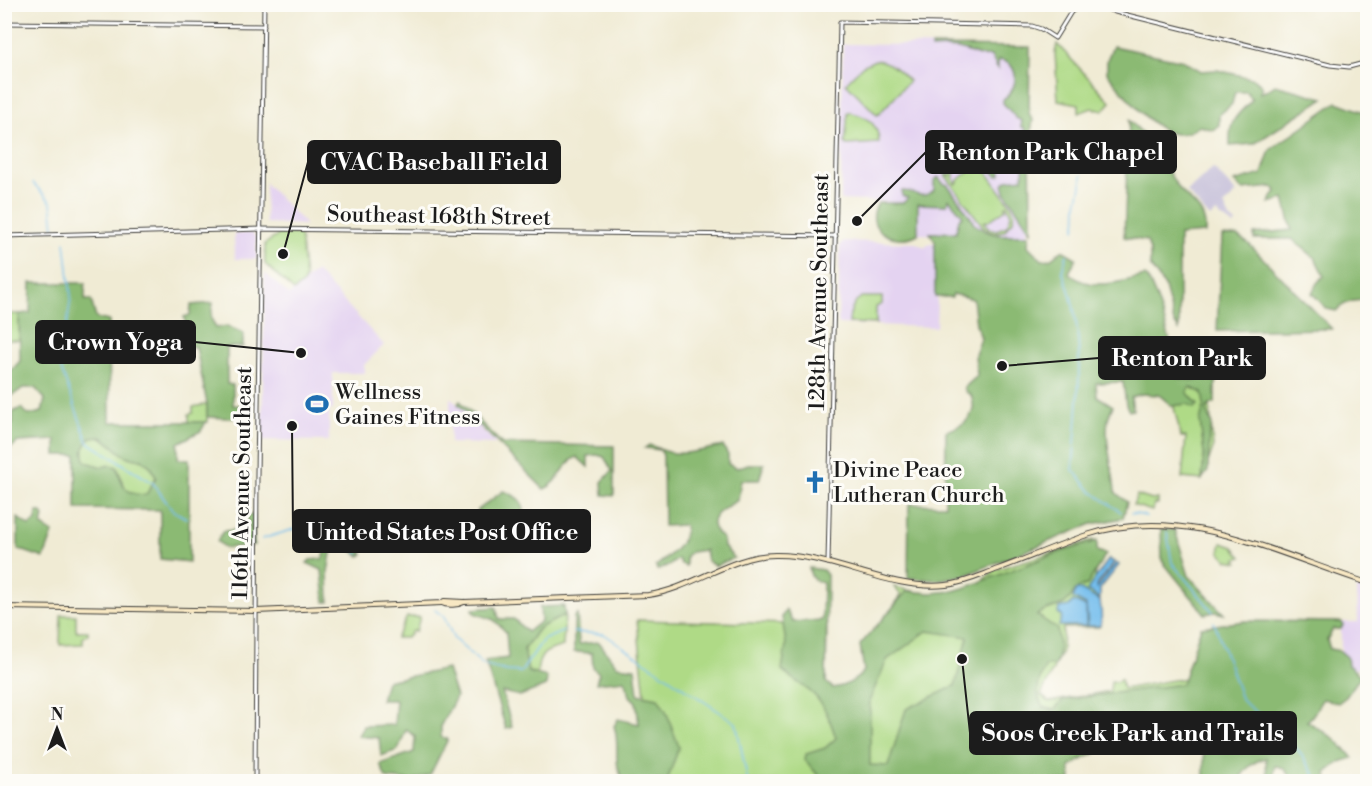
<svg xmlns="http://www.w3.org/2000/svg" width="1372" height="786" viewBox="0 0 1372 786" font-family="'Libre Bodoni',serif">
  <style>
    .built { fill: #e4d3f1 }
    .industrial { fill: #c6c0d9 }
    .green { fill: #afda86; stroke: #667b51; stroke-width: 1.5; fill-rule: evenodd }
    .forest { fill: #8bba73; stroke: #546b48; stroke-width: 1.5; fill-rule: evenodd }
    .water { fill: #74beed; stroke: #486d84; stroke-width: 1.5 }
    .lines { fill: none; stroke-linecap: round; stroke-linejoin: round }
    .stream { stroke: #74beed; stroke-width: 1.5 }
    .tertiary-casing { stroke: #3c3b38; stroke-width: 5 }
    .secondary-casing { stroke: #3c3b38; stroke-width: 6 }
    .tertiary { stroke: #fff; stroke-width: 3 }
    .secondary { stroke: #f8e8c3; stroke-width: 4 }
    .labels { text-anchor: middle; stroke-width: 6; stroke-linejoin: round; paint-order: stroke }
    .street-label { font-size: 22px; fill: #1c1c1c; stroke: #fdfcf7 }
    .poi-label { font-size: 22px; fill: #1c1c1c; stroke: #fdfcf7; text-anchor: start }
    .leader { fill: none; stroke: #1c1c1c; stroke-width: 2 }
    .callout-dot { fill: #1c1c1c; stroke: #fdfcf7; stroke-width: 2 }
    .callout { fill: #1c1c1c; stroke: #1c1c1c; stroke-width: 2 }
    .callout-label { font-size: 24px; text-anchor: middle; font-weight: bold; fill: #fff }
  </style>
  <rect width="100%" height="100%" fill="#fdfcf7"/>
  <filter id="ink" filterUnits="userSpaceOnUse"><feTurbulence type="fractalNoise" baseFrequency=".0167" numOctaves="2"/><feDisplacementMap in="SourceGraphic" scale="12" xChannelSelector="R" yChannelSelector="G"/><feConvolveMatrix kernelMatrix="1 2 1 2 8 2 1 2 1" color-interpolation-filters="sRGB"/></filter>
  <filter id="wash" filterUnits="userSpaceOnUse"><feTurbulence type="fractalNoise" baseFrequency=".008" numOctaves="4" result="noise"/><feDisplacementMap in="SourceGraphic" scale="24" xChannelSelector="R" yChannelSelector="G"/><feGaussianBlur stdDeviation="1.35" result="paint"/><feColorMatrix in="noise" values="0 0 0 0 0 0 0 0 0 0 0 0 0 0 0 0 0 1.4 0 .05"/><feComposite in="paint" operator="in"/></filter>
  <g filter="url(#wash)">
    <rect width="100%" height="100%" fill="#f0ebd4"/>
    <!-- built -->
    <g class="built">
      <path d="M 843,44 L 1030,47 L 1027,239 L 919,234 L 919,203 L 841,200 Z"/>
      <path d="M 265,183 L 306,225 L 266,223 Z"/>
      <path d="M 252,233 L 256,238 L 257,259 L 235,259 L 234,234 Z"/>
      <path d="M 844,241 L 916,243 L 924,247 L 930,243 L 939,243 L 936,327 L 838,324 L 840,246 Z"/>
      <path d="M 316,271 L 384,345 L 364,365 L 365,373 L 333,373 L 333,410 L 329,410 L 329,441 L 262,440 L 265,273 L 289,295 Z"/>
      <path d="M 450,397 L 496,444 L 450,443 Z"/>
      <path d="M 1357,588 L 1367,591 L 1367,669 L 1341,668 L 1341,622 L 1358,622 Z"/>
    </g>
    <!-- industrial -->
    <path class="industrial" d="M 1213,168 L 1237,193 L 1224,205 L 1230,218 L 1236,223 L 1234,226 L 1216,213 L 1210,218 L 1187,192 Z"/>
    <!-- green -->
    <g class="green">
      <path d="M 1057,44 L 1111,102 L 1103,111 L 1092,108 L 1079,113 L 1079,104 L 1058,100 L 1055,53 Z"/>
      <path d="M 875,60 C 890,61 899,71 909,81 L 879,114 L 877,115 L 846,83 L 862,66 Z"/>
      <path d="M 848,112 C 866,115 879,124 879,143 L 847,145 L 845,143 Z"/>
      <path d="M 969,159 L 981,164 L 1011,205 L 1014,212 L 1013,221 L 1004,231 L 993,233 L 984,228 L 945,175 L 947,173 L 950,177 C 952,166 958,160 969,159 ZM 969,162 L 979,167 L 975,167 L 957,181 L 958,182 L 955,184 C 951,172 957,163 969,162 ZM 1007,205 L 1011,215 L 1007,226 L 996,230 L 989,228 L 984,222 L 986,221 L 987,222 L 1006,209 L 1005,207 Z"/>
      <path d="M 279,233 L 300,234 L 305,278 L 304,282 L 294,291 L 265,264 L 265,244 L 277,236 Z"/>
      <path d="M 861,297 L 882,297 L 882,304 L 876,307 L 876,324 L 849,323 C 849,313 853,304 861,297 Z"/>
      <path d="M 4,314 L 19,314 L 19,340 L 5,340 Z"/>
      <path d="M 1177,342 C 1194,359 1212,355 1232,358 L 1233,376 L 1215,377 L 1210,407 L 1213,448 L 1202,480 L 1182,478 L 1186,437 L 1181,437 L 1171,395 L 1176,393 L 1167,353 Z"/>
      <path d="M 207,404 L 207,422 L 189,422 L 189,414 L 193,413 L 193,407 Z"/>
      <path d="M 91,437 C 116,436 115,460 142,459 L 151,467 L 156,477 L 146,495 L 135,495 L 126,490 L 117,467 L 111,465 L 102,467 L 86,462 L 83,456 L 83,448 Z"/>
      <path d="M 1137,495 L 1152,500 L 1158,499 L 1158,504 L 1154,504 L 1152,511 L 1133,505 Z"/>
      <path d="M 1093,540 L 1099,627 L 1063,628 L 1062,651 L 1041,695 L 1049,702 L 1110,691 L 1111,681 L 1117,682 L 1121,679 L 1123,689 L 1185,678 L 1193,700 L 1071,735 L 1054,781 L 654,781 L 637,620 L 827,625 L 826,686 L 832,691 L 859,686 L 893,607 L 901,595 L 894,587 L 926,594 L 956,592 L 978,584 L 995,570 Z"/>
      <path d="M 1222,543 L 1234,547 L 1242,557 L 1237,558 L 1238,562 L 1227,560 L 1220,552 Z"/>
      <path d="M 61,615 L 76,615 L 76,631 L 88,631 L 88,634 L 83,638 L 83,644 L 60,645 Z"/>
      <path d="M 565,615 L 563,646 C 545,651 539,653 537,673 L 528,672 L 524,649 L 539,628 Z"/>
      <path d="M 407,617 L 420,617 L 416,631 L 412,631 L 407,638 L 396,638 Z"/>
    </g>
    <!-- forest -->
    <g class="forest">
      <path d="M 931,46 L 1030,47 L 1029,114 L 1033,120 L 1030,138 L 1031,231 L 1005,192 L 1003,184 L 1007,180 L 1023,178 L 1025,128 L 1021,127 L 1022,121 L 1016,118 L 1003,103 L 1003,99 C 1020,89 1020,61 998,60 L 998,70 L 991,56 C 977,58 975,53 962,50 C 952,47 941,48 931,49 Z"/>
      <path d="M 1113,46 L 1184,61 L 1201,71 L 1217,70 L 1255,79 L 1262,86 L 1260,93 L 1268,90 L 1275,85 L 1324,98 L 1254,144 L 1230,146 C 1229,120 1234,118 1252,100 L 1247,92 L 1235,92 L 1232,104 L 1219,115 L 1219,125 L 1213,130 L 1200,126 C 1194,130 1186,134 1178,134 C 1153,134 1122,90 1107,73 L 1107,60 Z"/>
      <path d="M 1337,102 L 1367,113 L 1368,300 C 1354,300 1346,301 1336,311 L 1327,309 L 1312,293 L 1317,283 L 1324,276 L 1315,258 L 1292,239 L 1254,239 L 1254,234 L 1292,230 L 1284,199 L 1269,203 L 1276,191 L 1273,187 L 1243,190 L 1234,182 L 1262,174 L 1270,150 Z"/>
      <path d="M 1129,120 C 1138,130 1151,139 1158,150 C 1166,162 1169,176 1178,187 C 1190,204 1207,208 1205,233 L 1179,235 L 1179,330 L 1174,323 L 1165,287 L 1150,266 L 1150,251 L 1147,241 L 1124,237 Z"/>
      <path d="M 995,136 L 997,136 L 999,140 L 997,150 L 999,155 L 1001,175 L 997,176 C 989,168 981,161 980,149 Z"/>
      <path d="M 938,177 L 943,183 L 948,185 L 972,219 L 973,223 C 993,239 1005,234 1029,235 L 1028,246 L 1042,260 L 1050,259 L 1062,250 L 1076,258 L 1069,273 C 1088,292 1122,282 1145,276 C 1156,288 1171,341 1173,358 L 1167,366 C 1183,391 1201,373 1217,382 L 1215,386 L 1215,403 L 1210,405 L 1206,409 L 1212,425 L 1209,438 L 1208,471 L 1202,479 L 1204,453 L 1200,422 L 1204,405 L 1202,393 L 1190,387 L 1187,392 L 1198,405 L 1194,408 L 1187,404 L 1172,406 L 1159,395 L 1141,394 L 1131,397 L 1133,410 L 1129,411 L 1126,405 L 1123,382 L 1096,383 L 1097,396 L 1113,406 C 1099,428 1114,467 1115,492 L 1127,502 L 1123,518 L 1092,524 L 966,575 L 937,580 L 908,578 L 909,504 L 945,505 L 946,431 C 964,426 979,416 971,395 L 966,392 L 964,388 L 977,376 L 975,355 L 981,338 L 976,324 L 973,299 L 953,294 L 952,297 L 935,297 L 935,241 L 930,233 L 956,232 L 959,219 L 963,216 L 949,199 L 946,205 L 918,204 L 918,234 C 897,246 861,231 878,203 L 903,203 L 908,198 L 902,196 L 902,191 C 916,190 919,202 934,190 L 934,181 Z"/>
      <path d="M 1222,236 L 1237,236 L 1249,244 L 1332,329 L 1217,331 Z"/>
      <path d="M 31,283 L 85,283 L 85,300 L 91,300 L 96,318 L 109,321 L 110,422 L 206,422 L 201,431 L 178,443 L 178,459 L 189,459 L 189,562 L 160,559 L 160,510 L 76,509 L 76,455 L 56,455 L 56,440 L 18,442 L 5,453 L 5,425 L 13,424 L 13,412 L 21,408 L 29,415 L 42,412 L 45,399 L 35,388 L 23,388 L 12,396 L 6,376 L 20,361 L 19,314 L 30,313 ZM 101,437 C 117,446 121,460 142,459 L 151,467 L 156,477 L 146,495 C 125,495 122,486 117,467 L 111,465 L 102,467 L 86,462 C 81,451 84,446 91,438 Z"/>
      <path d="M 213,303 L 211,318 L 216,328 L 227,326 L 243,333 L 243,347 L 227,347 L 227,384 L 233,385 L 233,405 L 252,406 L 253,416 L 229,418 L 207,417 L 207,404 L 196,347 L 187,346 L 188,332 L 184,317 L 190,315 L 191,305 Z"/>
      <path d="M 460,401 L 502,444 L 614,446 L 614,496 L 603,495 L 602,482 L 612,471 L 604,457 L 597,455 L 588,456 L 588,467 L 577,457 C 562,463 562,482 544,489 L 458,404 Z"/>
      <path d="M 649,445 C 656,447 662,450 668,452 C 685,456 707,449 723,446 L 728,455 L 728,464 L 737,468 L 748,464 L 764,464 L 759,480 L 741,480 L 738,500 C 721,510 700,520 723,539 L 724,547 L 734,558 L 715,566 L 707,561 L 705,550 L 691,552 L 686,556 L 686,566 L 681,564 L 678,559 L 670,565 L 657,570 L 656,566 C 668,557 689,542 684,525 L 664,526 L 663,455 L 660,450 L 645,448 Z"/>
      <path d="M 503,491 C 519,496 531,507 519,523 C 515,523 509,525 505,525 C 498,524 496,521 488,524 L 477,520 L 478,510 Z"/>
      <path d="M 37,512 L 41,512 L 44,516 L 42,526 L 53,533 L 44,558 L 18,549 L 18,518 L 29,526 L 36,521 Z"/>
      <path d="M 249,514 L 254,515 L 254,545 L 225,548 L 217,541 L 223,531 L 250,529 L 247,519 Z"/>
      <path d="M 332,526 L 360,548 L 363,554 L 360,556 L 336,540 L 333,541 L 328,572 L 329,602 L 325,602 L 322,570 L 307,563 L 310,560 L 322,559 L 325,554 Z"/>
      <path d="M 1161,529 L 1175,530 L 1189,576 L 1224,614 L 1215,612 L 1205,614 L 1162,561 Z"/>
      <path d="M 1097,541 L 1097,551 L 1106,554 L 1087,585 C 1072,587 1075,596 1065,603 C 1056,608 1046,609 1037,615 L 1057,629 C 1059,640 1061,656 1054,666 L 1046,666 C 1038,680 1034,694 1043,707 L 1054,710 L 1063,700 L 1182,684 L 1201,627 L 1245,621 L 1342,622 L 1343,625 L 1341,629 L 1333,629 L 1327,640 L 1330,649 L 1340,651 L 1347,657 L 1348,665 L 1361,676 L 1346,697 L 1338,703 L 1323,699 C 1316,707 1315,716 1307,721 L 1335,739 L 1353,758 L 1340,762 L 1326,773 L 1328,781 L 1292,781 C 1286,773 1287,767 1275,766 L 1273,781 L 1267,781 L 1266,758 C 1251,762 1246,769 1238,781 L 1204,781 L 1204,719 L 1108,720 C 1103,762 1099,746 1070,767 L 1071,781 L 823,781 L 805,760 L 806,754 L 825,748 L 836,738 C 831,723 825,705 813,694 C 803,685 792,680 782,670 L 786,645 L 782,617 L 786,610 L 793,622 L 822,620 L 823,583 C 813,580 811,579 809,568 L 823,570 L 827,575 L 826,682 L 833,688 C 846,686 856,681 864,671 L 860,645 L 907,591 L 931,593 L 953,591 L 970,586 L 1054,554 ZM 927,631 L 968,637 L 955,686 L 906,709 L 888,766 L 870,765 L 870,699 L 887,660 Z"/>
      <path d="M 564,606 L 565,615 L 539,628 L 524,649 L 528,672 L 547,677 L 546,686 L 520,696 L 502,692 L 512,727 L 506,729 L 485,661 L 508,658 L 506,632 L 494,620 L 474,613 L 473,609 L 496,607 L 499,619 L 514,619 L 527,632 L 541,621 L 540,607 Z"/>
      <path d="M 577,614 L 579,644 L 599,642 L 617,666 L 635,668 L 638,694 L 658,698 L 666,711 L 679,747 L 667,781 L 624,781 C 611,761 621,747 614,726 L 618,719 L 639,724 L 636,702 L 630,696 L 625,680 L 596,683 L 599,673 L 593,668 L 592,653 L 574,652 L 574,617 Z"/>
      <path d="M 447,669 L 456,697 L 441,725 L 441,737 L 448,739 L 430,775 L 411,781 L 386,778 L 380,764 L 414,752 L 415,736 L 406,730 L 398,750 L 381,756 L 379,738 L 358,736 L 363,726 L 394,725 L 396,700 L 381,700 L 386,681 Z"/>
    </g>
    <!-- water -->
    <g class="water">
      <path d="M 1109,559 L 1114,562 L 1096,586 L 1097,588 L 1116,563 L 1119,565 L 1100,589 L 1100,599 L 1087,590 Z"/>
      <path d="M 1076,590 L 1081,590 L 1100,601 C 1101,608 1103,619 1100,626 L 1088,626 L 1086,605 L 1073,598 Z"/>
      <path d="M 1073,601 L 1086,607 L 1086,626 L 1059,626 L 1062,616 L 1058,613 L 1059,608 L 1069,606 Z"/>
    </g>
    <g class="lines">
      <!-- stream -->
      <g class="stream">
        <path d="M 1078,137 L 1082,148 L 1083,165"/>
        <path d="M 33,183 L 51,202 L 54,228"/>
        <path d="M 1075,229 C 1078,219 1076,213 1077,204 C 1079,194 1082,186 1082,175"/>
        <path d="M 65,242 L 71,296 L 61,369 L 88,442 L 153,483 L 172,510 L 186,518"/>
        <path d="M 1067,255 L 1062,271 C 1089,332 1077,405 1073,470 L 1092,492 L 1121,512"/>
        <path d="M 1131,513 L 1146,516"/>
        <path d="M 332,529 L 336,535 L 359,554"/>
        <path d="M 1167,532 L 1172,563 L 1213,612"/>
        <path d="M 262,539 L 301,527"/>
        <path d="M 435,610 L 444,617 L 454,639 L 483,665 L 506,671 L 521,672 L 543,640 L 564,631"/>
        <path d="M 1214,622 L 1242,701 L 1265,719 L 1299,751 L 1319,782"/>
        <path d="M 573,632 L 604,634 L 736,723 L 748,782"/>
      </g>
    </g>
  </g>
  <g filter="url(#ink)">
    <g class="lines">
      <!-- tertiary casing -->
      <g class="tertiary-casing">
        <g id="tertiary">
          <path d="M 1093,4 L 1115,12 L 1330,65 L 1349,67 L 1368,62"/>
          <path d="M 4,23 L 264,26"/>
          <path d="M 4,236 L 262,229 L 836,236"/>
          <path d="M 828,563 L 840,22 L 1032,26 L 1041,29 L 1055,38 L 1071,12 L 1083,4"/>
          <path d="M 255,782 L 257,475 L 264,4"/>
        </g>
      </g>
      <!-- secondary casing -->
      <g class="secondary-casing">
        <g id="secondary">
          <path d="M 442,603 C 447,606 458,605 464,602"/>
          <path d="M 4,607 L 256,611 L 442,603 L 444,601 L 464,602 L 648,595 C 693,589 731,554 777,555 C 835,555 889,591 946,585 C 965,583 981,575 998,569 C 1028,558 1057,545 1087,535 C 1184,503 1276,554 1368,583"/>
        </g>
      </g>
      <!-- tertiary -->
      <use href="#tertiary" class="tertiary"/>
      <!-- secondary -->
      <use href="#secondary" class="secondary"/>
    </g>
  </g>
  <!-- icons -->
  <defs>
    <g id="stadium-bare" transform="scale(1.8)"><path d="M0-5a6.5 5 0 1 0 0 10a6.5 5 0 1 0 0-10ZM-3.5-1.8h7v3.6h-7Z" fill="#1f6fb2" stroke="#fdfcf7" stroke-width="2.5" paint-order="stroke"/></g>
    <g id="church-bare" transform="scale(1.8)"><path d="M-1.2-6h2.4v3.5h3.3v2.4h-3.3V6h-2.4V-.1h-3.3v-2.4h3.3Z" fill="#1f6fb2" stroke="#fdfcf7" stroke-width="2.5" paint-order="stroke"/></g>
  </defs>
  <g fill-rule="evenodd">
    <use href="#stadium-bare" x="317" y="404"/>
    <use href="#church-bare" x="815" y="482"/>
  </g>
  <g class="labels">
    <!-- street labels -->
    <g class="street-label">
      <text transform="translate(439 215) rotate(1)" y="8">Southeast 168th Street</text>
      <text transform="translate(818 292) rotate(-89)" y="8">128th Avenue Southeast</text>
      <text transform="translate(241 483) rotate(-89)" y="8">116th Avenue Southeast</text>
    </g>
    <!-- poi labels -->
    <g class="poi-label">
      <text x="335" y="399">Wellness<tspan x="335" dy="25">Gaines Fitness</tspan></text>
      <text x="833" y="477">Divine Peace<tspan x="833" dy="25">Lutheran Church</tspan></text>
    </g>
  </g>
  <!-- callouts -->
  <path class="leader" d="M857 221L926 152M283 254L308 162M301 353L195 342M1002 366L1099 358M292 426L293 531M962 659L970 733"/>
  <g class="callout-dot">
    <circle cx="857" cy="221" r="6"/>
    <circle cx="283" cy="254" r="6"/>
    <circle cx="301" cy="353" r="6"/>
    <circle cx="1002" cy="366" r="6"/>
    <circle cx="292" cy="426" r="6"/>
    <circle cx="962" cy="659" r="6"/>
  </g>
  <g class="callout">
    <rect x="926" y="131" width="250" height="42" rx="6"/>
    <rect x="308" y="141" width="252" height="42" rx="6"/>
    <rect x="36" y="321" width="159" height="42" rx="6"/>
    <rect x="1099" y="337" width="166" height="42" rx="6"/>
    <rect x="293" y="510" width="297" height="42" rx="6"/>
    <rect x="970" y="712" width="326" height="42" rx="6"/>
  </g>
  <g class="callout-label">
    <text x="1051" y="160">Renton Park Chapel</text>
    <text x="434" y="170">CVAC Baseball Field</text>
    <text x="115" y="350">Crown Yoga</text>
    <text x="1182" y="366">Renton Park</text>
    <text x="442" y="540">United States Post Office</text>
    <text x="1133" y="741">Soos Creek Park and Trails</text>
  </g>
  <!-- margin -->
  <rect width="1372" height="786" fill="none" stroke="#fdfcf7" stroke-width="24"/>
  <!-- north arrow -->
  <g transform="translate(57 729)" stroke="#fdfcf7" stroke-width="4.5" paint-order="stroke">
  <path d="M0-4.5L10 22L0 15L-10 22Z" fill="#1c1c1c"/>
  <text y="-9" font-size="16" font-weight="bold" text-anchor="middle" fill="#1c1c1c">N</text>
  </g>
</svg>
